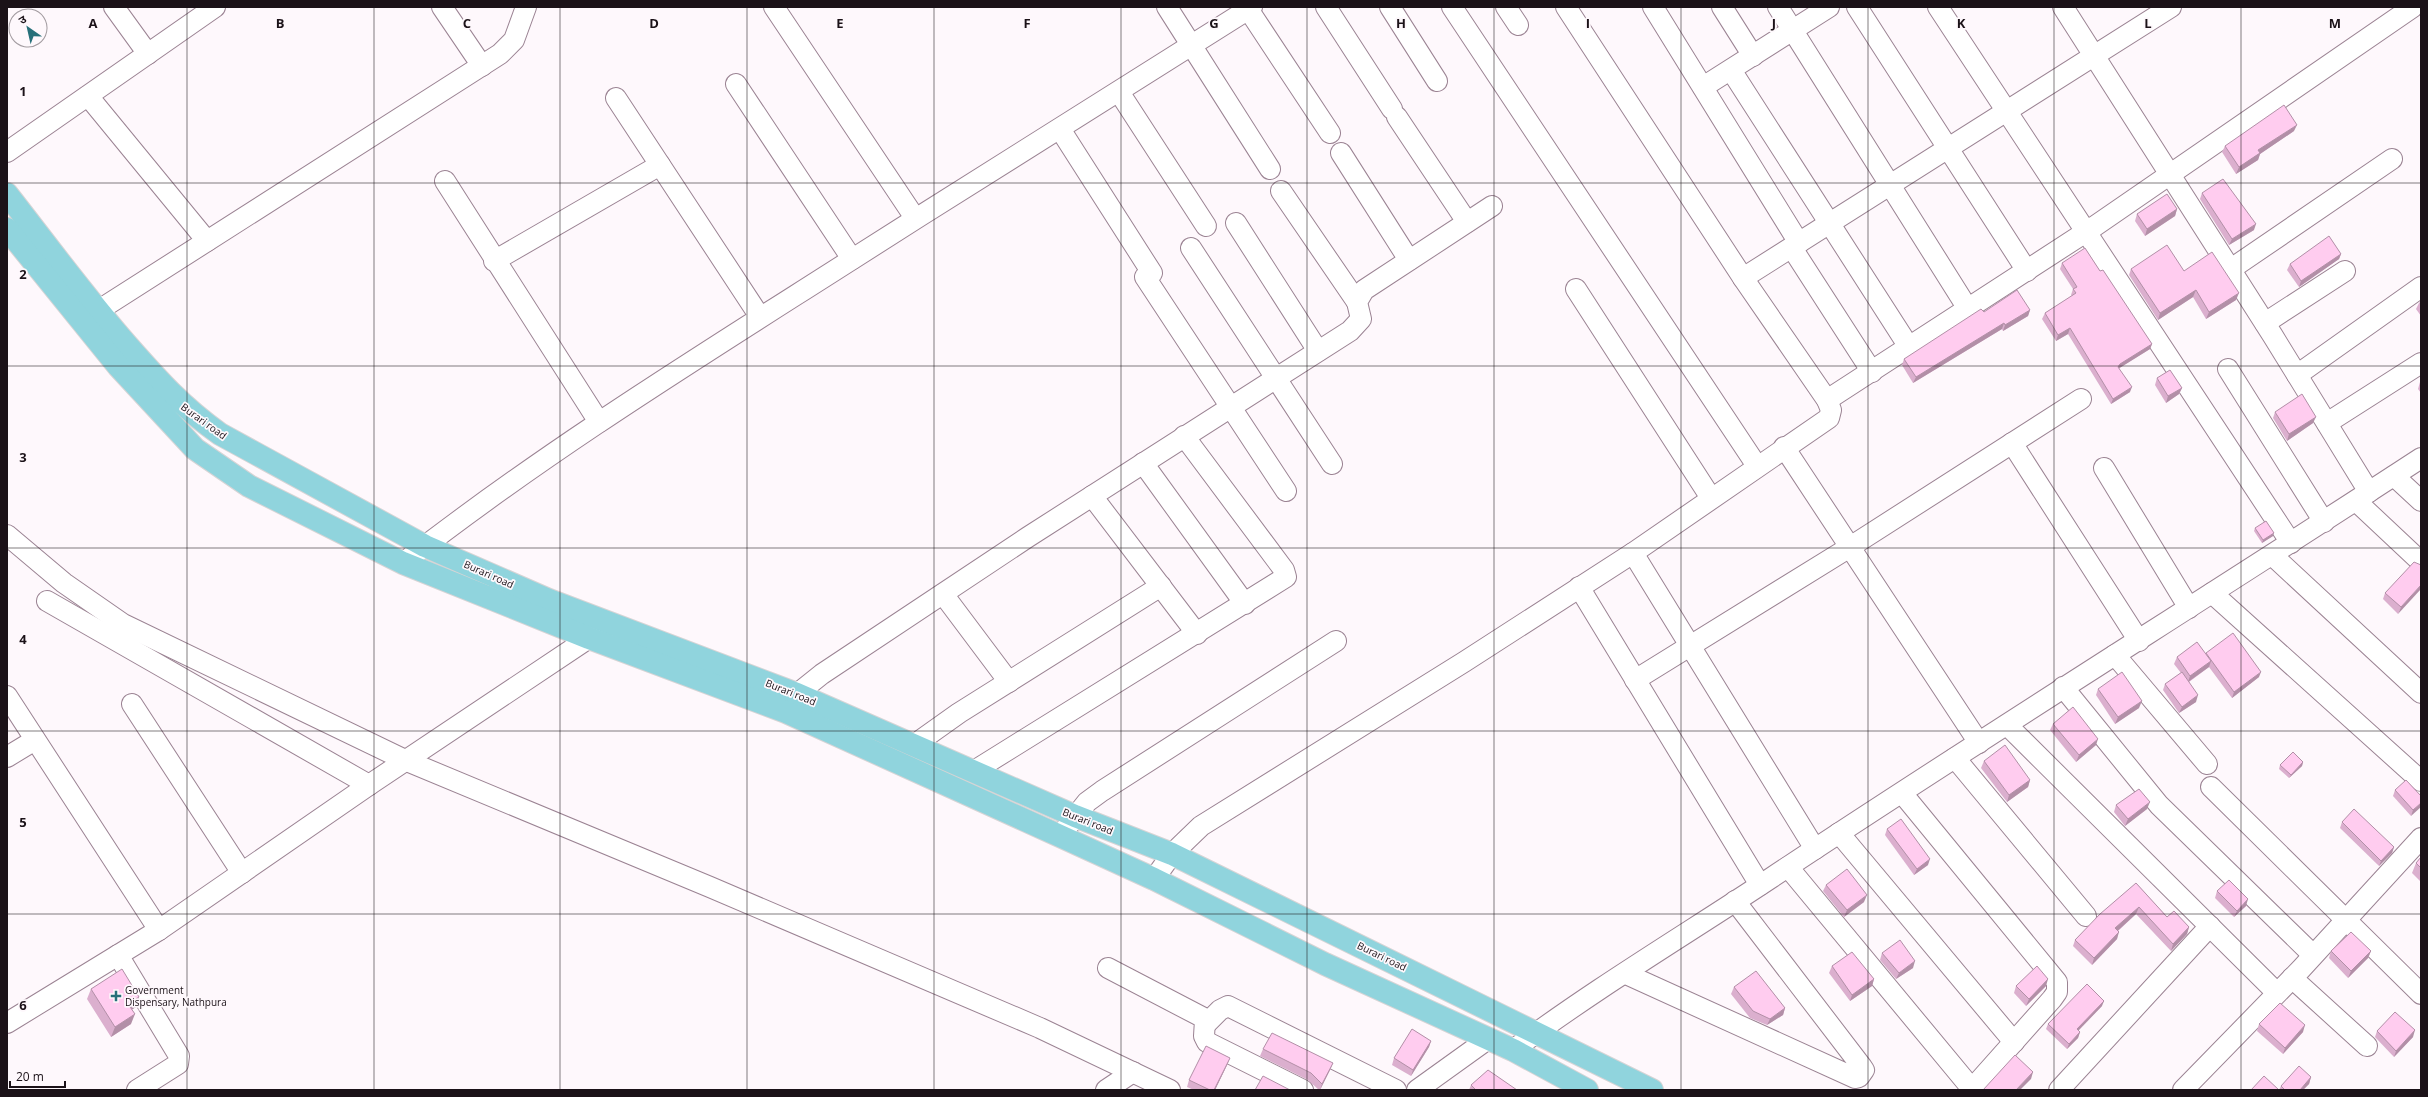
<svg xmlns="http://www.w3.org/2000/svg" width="2428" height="1097" viewBox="0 0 2428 1097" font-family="'Open Sans','Noto Sans Devanagari',sans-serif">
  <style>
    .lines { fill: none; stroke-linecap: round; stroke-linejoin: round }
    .minor-casing { stroke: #9b8393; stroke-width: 22 }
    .major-casing { stroke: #d6d4d5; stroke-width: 24 }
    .minor { stroke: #fff; stroke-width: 20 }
    .major { stroke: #90d4dd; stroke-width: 22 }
    .wall { fill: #dbafce }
    .shaded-wall { fill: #b28fa7 }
    .building { fill: #ffccef; stroke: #b28fa7 }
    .grid { fill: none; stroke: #1b1218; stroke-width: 1; stroke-opacity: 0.55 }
    .poi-dot { fill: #27707a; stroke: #fef8fc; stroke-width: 1.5 }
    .labels { text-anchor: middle; stroke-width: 3.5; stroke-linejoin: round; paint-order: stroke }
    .street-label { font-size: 10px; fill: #1b1218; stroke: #fef8fc }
    .poi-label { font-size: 10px; fill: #1b1218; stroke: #fef8fc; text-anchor: start }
    .grid-label { font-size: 13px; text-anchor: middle; font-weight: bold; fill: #1b1218; stroke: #fef8fc; stroke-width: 3.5; stroke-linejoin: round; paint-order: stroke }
  </style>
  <rect width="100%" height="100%" fill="#fef8fc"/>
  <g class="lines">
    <!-- minor casing -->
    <g class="minor-casing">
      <g id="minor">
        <path d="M 114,7 L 148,54"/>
        <path d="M 442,7 L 482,66"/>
        <path d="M 774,7 L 915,218"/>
        <path d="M 1167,7 L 1270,169"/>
        <path d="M 1326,7 L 1392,109"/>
        <path d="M 1390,7 L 1437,81"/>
        <path d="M 1452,7 L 1757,466"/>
        <path d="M 1506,7 L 1518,25"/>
        <path d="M 1653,7 L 1799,243"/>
        <path d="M 1722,7 L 1753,56"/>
        <path d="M 1778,7 L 1968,309"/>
        <path d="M 1857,7 L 2027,271"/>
        <path d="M 1938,7 L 2291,543"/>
        <path d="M 2063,7 L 2273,336 L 2369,492"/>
        <path d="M 1248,9 L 1330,133"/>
        <path d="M 1731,70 L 1909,347"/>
        <path d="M 736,84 L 852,259"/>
        <path d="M 1703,87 L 1829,7"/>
        <path d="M 1119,92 L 1206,226"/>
        <path d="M 88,96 L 207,241"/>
        <path d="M 616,98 L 760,317"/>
        <path d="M 1397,117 L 1467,222"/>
        <path d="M 1060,129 L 1152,273 L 1145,277 L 1286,491"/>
        <path d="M 7,152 L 215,7"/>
        <path d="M 1341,153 L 1409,260"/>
        <path d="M 445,181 L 599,422"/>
        <path d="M 1281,191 L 1357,302"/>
        <path d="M 1236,223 L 1318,351"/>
        <path d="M 1191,248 L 1332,464"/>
        <path d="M 1792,248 L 1872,372"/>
        <path d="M 494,261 L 660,165"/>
        <path d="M 2231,269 L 2392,159"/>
        <path d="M 1743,278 L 2171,7"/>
        <path d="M 1576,289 L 1711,498"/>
        <path d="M 85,319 L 500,54 L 514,40 L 526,7"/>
        <path d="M 2265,323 L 2345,271"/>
        <path d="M 2228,369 L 2324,522"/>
        <path d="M 2297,375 L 2421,287"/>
        <path d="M 1827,400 L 2095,226 L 2413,7"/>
        <path d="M 2327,423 L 2421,363"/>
        <path d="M 2012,443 L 2139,641"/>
        <path d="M 1784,447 L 1979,743"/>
        <path d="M 1143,463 L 1245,604"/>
        <path d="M 2104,468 L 2189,608"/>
        <path d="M 2394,476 L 2421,501"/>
        <path d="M 1092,496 L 1197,634"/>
        <path d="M 2356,501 L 2421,562"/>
        <path d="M 7,535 L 64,583 L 123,624 L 407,761 L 710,887 L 1040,1028 L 1170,1090"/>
        <path d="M 1633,553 L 1815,849"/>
        <path d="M 2272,555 L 2421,693"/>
        <path d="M 403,563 C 545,452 699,357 851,260 C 984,175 1118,92 1252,7"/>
        <path d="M 1579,587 L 1760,885"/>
        <path d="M 2212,593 L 2421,781"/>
        <path d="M 943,594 L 1009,682"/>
        <path d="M 47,601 L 369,785"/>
        <path d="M 2115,655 L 2207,764"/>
        <path d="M 1635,680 L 1850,547 L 2081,399"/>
        <path d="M 2063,687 L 2159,805 L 2313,955"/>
        <path d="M 7,696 L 159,930"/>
        <path d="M 132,704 L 242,873"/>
        <path d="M 789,707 L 797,694 L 822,674 L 1028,537 L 1350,331 L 1361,319 L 1357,302 L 1364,290 L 1492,206"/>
        <path d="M 2007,725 L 2277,993"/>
        <path d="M 914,745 L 959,713 L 1161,586"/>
        <path d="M 7,757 L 35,740"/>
        <path d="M 1955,758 L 2086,916"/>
        <path d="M 974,771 L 1286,577 L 1284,570 L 1184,436"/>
        <path d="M 2211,787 L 2421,994"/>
        <path d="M 1902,793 L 2057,982 L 2057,992 L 2052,999 L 1971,1090"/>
        <path d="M 1839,833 L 2014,1042"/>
        <path d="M 1060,836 L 1087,802 L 1102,791 L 1336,641"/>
        <path d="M 1788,867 L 1972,1089"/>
        <path d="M 1154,879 L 1172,854 L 1201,826 L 1464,662 L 1633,553 L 1829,418 L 1831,410 L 1827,400 L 1743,278 L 1566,7"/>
        <path d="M 118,955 L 179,1056 L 178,1064 L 137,1090"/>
        <path d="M 1108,968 L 1202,1017 L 1205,1020 L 1204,1036 L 1207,1042 L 1303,1090"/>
        <path d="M 1626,974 L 1855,1078 L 1859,1077 L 1864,1070 L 1862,1067 L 1735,901"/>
        <path d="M 2292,978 L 2367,1046"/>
        <path d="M 7,1023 L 159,930 L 369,785 L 589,638 L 595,625"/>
        <path d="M 1205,1025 L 1220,1010 L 1228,1006 L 1396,1090"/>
        <path d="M 1513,1050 C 1596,988 1685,935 1771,878 C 1986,735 2205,599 2421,458"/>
        <path d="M 1106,1090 L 1133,1072"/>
        <path d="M 1417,1090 L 1488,1039"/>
        <path d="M 2059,1090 L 2210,926"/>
        <path d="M 2183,1090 L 2301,969 L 2421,838"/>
      </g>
    </g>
    <!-- major casing -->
    <g class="major-casing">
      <g id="major">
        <path d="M 7,194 C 47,245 85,297 128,346 C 158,380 182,407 220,434 L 425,546 L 549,600 L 797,694 L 1075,816 L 1172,854 L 1652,1090"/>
        <path d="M 7,229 L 118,366 L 195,449 L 249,486 L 403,563 L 589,638 L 786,712 L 1060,836 L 1154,879 L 1325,964 L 1513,1050 L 1587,1090"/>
      </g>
    </g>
    <!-- minor -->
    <use href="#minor" class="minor"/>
    <!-- major -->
    <use href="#major" class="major"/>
  </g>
  <!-- wall -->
  <g class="wall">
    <path d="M 2294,131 L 2260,154 L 2258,160 L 2236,174 L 2222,152 L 2225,146 Z"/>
    <path d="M 2202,193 L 2254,230 L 2229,245 L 2200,199 Z"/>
    <path d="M 2177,209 L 2175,216 L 2145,236 L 2135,221 L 2137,214 Z"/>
    <path d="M 2341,254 L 2339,259 L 2299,287 L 2287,270 L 2290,264 Z"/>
    <path d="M 2062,263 L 2100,271 L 2152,344 L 2150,349 L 2119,368 L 2130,392 L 2111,404 L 2068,334 L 2056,341 L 2042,319 L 2045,313 L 2072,296 L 2071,295 L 2073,289 L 2060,269 Z"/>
    <path d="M 2131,269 L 2184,271 L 2236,300 L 2206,319 L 2193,297 L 2158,320 L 2129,275 Z"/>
    <path d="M 2421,301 L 2421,316 L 2416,309 L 2419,303 Z"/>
    <path d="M 2030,310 L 2028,316 L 2003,331 L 2002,329 L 1913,383 L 1902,365 L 1904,359 L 1984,312 Z"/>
    <path d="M 2157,378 L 2182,388 L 2179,394 L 2166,403 L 2155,385 Z"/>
    <path d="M 2421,381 L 2421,393 L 2418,389 L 2420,382 Z"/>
    <path d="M 2275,412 L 2313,423 L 2287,441 L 2273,418 Z"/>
    <path d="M 2255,528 L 2273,536 L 2262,543 L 2254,531 Z"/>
    <path d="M 2421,565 L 2398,614 L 2383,599 L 2385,593 Z"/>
    <path d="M 2206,653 L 2259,677 L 2232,698 L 2209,667 L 2189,682 L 2196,702 L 2179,713 L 2163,690 L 2165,684 L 2181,673 L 2174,664 L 2177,657 Z"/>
    <path d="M 2098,689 L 2139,708 L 2115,724 L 2096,695 Z"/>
    <path d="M 2053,724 L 2096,745 L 2076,762 L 2050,730 Z"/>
    <path d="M 1984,761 L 2030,780 L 2028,787 L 2007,802 L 1981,768 Z"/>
    <path d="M 2303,762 L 2302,766 L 2289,778 L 2279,769 L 2280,765 Z"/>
    <path d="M 2395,790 L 2421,796 L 2411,816 L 2393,796 Z"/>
    <path d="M 2116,805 L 2147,809 L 2125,826 L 2114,812 Z"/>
    <path d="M 2342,822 L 2394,847 L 2392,853 L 2379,866 L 2340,828 Z"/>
    <path d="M 1887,829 L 1928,865 L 1914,875 L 1885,835 Z"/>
    <path d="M 2421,857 L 2421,882 L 2412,873 L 2416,863 Z"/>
    <path d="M 2136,883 L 2167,917 L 2189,927 L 2187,934 L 2171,951 L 2136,914 L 2118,931 L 2117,939 L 2092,965 L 2073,946 L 2075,940 Z"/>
    <path d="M 1826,885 L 1864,902 L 1844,917 L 1823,891 Z"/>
    <path d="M 2217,891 L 2246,906 L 2234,917 L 2215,898 Z"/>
    <path d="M 2331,951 L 2371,951 L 2368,958 L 2348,978 L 2329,958 Z"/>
    <path d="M 1882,953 L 1913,968 L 1896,979 L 1880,960 Z"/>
    <path d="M 1832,966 L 1874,979 L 1872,986 L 1850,1001 L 1829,973 Z"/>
    <path d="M 2016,986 L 2046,986 L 2026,1006 L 2014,993 Z"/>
    <path d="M 1734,987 L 1785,1008 L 1783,1015 L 1767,1025 L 1750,1018 L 1731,994 Z"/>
    <path d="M 91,989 L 136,1007 L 132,1009 L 131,1024 L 111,1037 L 87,999 Z"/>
    <path d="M 2102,1006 L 2078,1031 L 2080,1032 L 2078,1038 L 2067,1049 L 2046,1029 L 2048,1024 Z"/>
    <path d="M 2259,1024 L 2303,1032 L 2283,1054 L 2257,1031 Z"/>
    <path d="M 2377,1031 L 2413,1037 L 2394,1057 L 2375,1037 Z"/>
    <path d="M 1431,1041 L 1429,1047 L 1411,1076 L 1392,1065 L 1394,1058 Z"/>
    <path d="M 1263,1049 L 1333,1063 L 1330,1070 L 1320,1090 L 1319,1090 L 1308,1080 L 1260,1056 Z"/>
    <path d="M 1230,1058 L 1227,1065 L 1215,1090 L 1194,1090 L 1187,1087 L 1189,1080 Z"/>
    <path d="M 2311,1077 L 2309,1084 L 2303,1090 L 2279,1090 L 2281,1086 Z"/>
    <path d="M 1471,1085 L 1517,1090 L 1469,1090 Z"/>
  </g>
  <!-- shaded-wall -->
  <g class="shaded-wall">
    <path d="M 2297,125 L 2294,131 L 2260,154 L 2258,160 L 2236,174 L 2239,167 L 2258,150 Z"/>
    <path d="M 2177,209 L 2175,216 L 2145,236 L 2147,229 Z"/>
    <path d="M 2256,224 L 2254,230 L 2229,245 L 2232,239 Z"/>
    <path d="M 2341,254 L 2339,259 L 2299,287 L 2301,281 Z"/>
    <path d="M 2196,290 L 2193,297 L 2158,320 L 2160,313 Z"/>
    <path d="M 2239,293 L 2236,300 L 2206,319 L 2209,312 Z"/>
    <path d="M 2030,310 L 2028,316 L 2003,331 L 2005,325 Z"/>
    <path d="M 2004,323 L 2002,329 L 1913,383 L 1916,377 Z"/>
    <path d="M 2070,328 L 2068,334 L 2056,341 L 2058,335 Z"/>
    <path d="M 2152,344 L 2150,349 L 2118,369 L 2120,364 Z"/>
    <path d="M 2132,387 L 2130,392 L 2111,404 L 2113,399 Z"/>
    <path d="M 2182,388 L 2179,394 L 2166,403 L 2168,396 Z"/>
    <path d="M 2316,417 L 2313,423 L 2287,441 L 2289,434 Z"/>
    <path d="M 2274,533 L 2273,536 L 2262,543 L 2263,540 Z"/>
    <path d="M 2421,585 L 2421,589 L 2398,614 L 2401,607 Z"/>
    <path d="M 2211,661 L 2209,667 L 2188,682 L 2190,676 Z"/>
    <path d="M 2261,672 L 2259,677 L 2232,698 L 2234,692 Z"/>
    <path d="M 2198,695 L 2196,702 L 2179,713 L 2182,707 Z"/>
    <path d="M 2142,701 L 2139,708 L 2115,724 L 2118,717 Z"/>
    <path d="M 2098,739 L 2096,745 L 2076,762 L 2079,755 Z"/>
    <path d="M 2303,762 L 2302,766 L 2289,778 L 2291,775 Z"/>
    <path d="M 2030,780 L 2028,787 L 2007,802 L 2009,795 Z"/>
    <path d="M 2150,802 L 2147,809 L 2125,826 L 2128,819 Z"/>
    <path d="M 2421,803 L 2421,807 L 2411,816 L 2413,810 Z"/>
    <path d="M 2394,847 L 2392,853 L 2379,866 L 2381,861 Z"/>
    <path d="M 1930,859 L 1928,865 L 1914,875 L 1917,869 Z"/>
    <path d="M 1867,895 L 1864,902 L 1844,917 L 1847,910 Z"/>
    <path d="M 2248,899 L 2246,906 L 2234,917 L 2237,911 Z"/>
    <path d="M 2139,907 L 2136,914 L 2113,935 L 2115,928 Z"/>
    <path d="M 2189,927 L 2187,934 L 2171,951 L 2173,944 Z"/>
    <path d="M 2119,932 L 2117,939 L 2092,965 L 2094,958 Z"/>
    <path d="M 2371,951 L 2368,958 L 2348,978 L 2351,971 Z"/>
    <path d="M 1915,961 L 1913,968 L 1896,979 L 1899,973 Z"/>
    <path d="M 1874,979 L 1872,986 L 1850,1001 L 1852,995 Z"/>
    <path d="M 2048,979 L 2046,986 L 2026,1006 L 2029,999 Z"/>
    <path d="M 139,997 L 136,1007 L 125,1014 L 128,1004 Z"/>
    <path d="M 2104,1001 L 2102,1006 L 2075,1034 L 2077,1029 Z"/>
    <path d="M 1785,1008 L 1783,1015 L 1767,1025 L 1770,1019 Z"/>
    <path d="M 135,1014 L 131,1024 L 111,1037 L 115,1027 Z"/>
    <path d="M 2305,1025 L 2303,1032 L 2283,1054 L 2285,1048 Z"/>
    <path d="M 2415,1030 L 2413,1037 L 2394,1057 L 2396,1051 Z"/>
    <path d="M 2080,1032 L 2078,1038 L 2067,1049 L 2069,1044 Z"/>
    <path d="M 1431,1041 L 1429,1047 L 1411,1076 L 1413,1070 Z"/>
    <path d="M 1230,1058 L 1227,1065 L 1215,1090 L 1214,1090 Z"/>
    <path d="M 1333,1063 L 1330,1070 L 1320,1090 L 1322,1084 Z"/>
    <path d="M 2033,1072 L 2031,1079 L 2020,1090 L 2016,1090 Z"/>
    <path d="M 2311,1077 L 2309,1084 L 2303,1090 L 2300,1090 Z"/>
  </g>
  <!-- building -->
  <g class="building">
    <path d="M 2284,105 L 2297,125 L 2258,150 L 2260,153 L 2239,167 L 2225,146 Z"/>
    <path d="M 2223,179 L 2256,224 L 2232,239 L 2202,193 Z"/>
    <path d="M 2167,194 L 2177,209 L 2147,229 L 2137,214 Z"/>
    <path d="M 2329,236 L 2341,254 L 2301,281 L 2290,264 Z"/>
    <path d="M 2167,245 L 2184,271 L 2212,252 L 2239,293 L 2209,312 L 2196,290 L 2160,313 L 2131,269 Z"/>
    <path d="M 2085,248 L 2100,271 L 2103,270 L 2152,344 L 2120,364 L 2118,367 L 2132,387 L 2113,399 L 2070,328 L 2058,335 L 2045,313 L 2076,293 L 2073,289 L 2077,287 L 2062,263 Z"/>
    <path d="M 2017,290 L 2030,310 L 2005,325 L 2004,323 L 1916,377 L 1904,359 L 1981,309 L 1984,312 Z"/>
    <path d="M 2170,370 L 2182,388 L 2168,396 L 2157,378 Z"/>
    <path d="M 2302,394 L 2316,417 L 2289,434 L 2275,412 Z"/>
    <path d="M 2266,521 L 2274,533 L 2263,540 L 2255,528 Z"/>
    <path d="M 2414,562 L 2421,565 L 2421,585 L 2401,607 L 2385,593 Z"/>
    <path d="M 2233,633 L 2261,672 L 2234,692 L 2206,653 Z"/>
    <path d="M 2197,642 L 2211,661 L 2190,676 L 2177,657 Z"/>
    <path d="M 2122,672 L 2142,701 L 2118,717 L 2098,689 Z"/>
    <path d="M 2182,672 L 2198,695 L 2182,707 L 2165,684 Z"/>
    <path d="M 2073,707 L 2098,739 L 2079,755 L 2053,724 Z"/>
    <path d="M 2005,745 L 2030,780 L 2009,795 L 1984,761 Z"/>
    <path d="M 2293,752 L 2303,762 L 2291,775 L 2280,765 Z"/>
    <path d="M 2406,780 L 2421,796 L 2421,803 L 2413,810 L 2395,790 Z"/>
    <path d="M 2139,789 L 2150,802 L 2128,819 L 2116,805 Z"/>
    <path d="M 2354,809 L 2394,847 L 2381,861 L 2342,822 Z"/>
    <path d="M 1901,819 L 1930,859 L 1917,869 L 1887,829 Z"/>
    <path d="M 2421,857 L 2421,868 L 2416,863 Z"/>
    <path d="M 1847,869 L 1867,895 L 1847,910 L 1826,885 Z"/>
    <path d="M 2229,880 L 2248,899 L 2237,911 L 2217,891 Z"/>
    <path d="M 2136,883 L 2167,917 L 2174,911 L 2189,927 L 2173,944 L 2139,907 L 2115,928 L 2119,932 L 2094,958 L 2075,940 L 2100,914 Z"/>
    <path d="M 2351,932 L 2371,951 L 2351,971 L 2331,951 Z"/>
    <path d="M 1900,940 L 1915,961 L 1899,973 L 1882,953 Z"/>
    <path d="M 1852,952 L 1874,979 L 1852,995 L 1832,966 Z"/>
    <path d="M 2037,966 L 2048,979 L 2029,999 L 2016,986 Z"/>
    <path d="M 122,969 L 139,997 L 128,1004 L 135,1014 L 115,1027 L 91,989 Z"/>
    <path d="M 1756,971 L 1785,1008 L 1770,1019 L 1753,1011 L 1734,987 Z"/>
    <path d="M 2087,984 L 2104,1001 L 2077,1029 L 2080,1032 L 2069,1044 L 2048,1024 Z"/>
    <path d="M 2280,1003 L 2305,1025 L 2285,1048 L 2259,1024 Z"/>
    <path d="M 2395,1012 L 2415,1030 L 2396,1051 L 2377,1031 Z"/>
    <path d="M 1412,1029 L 1431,1041 L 1413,1070 L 1394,1058 Z"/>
    <path d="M 1272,1033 L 1333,1063 L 1322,1084 L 1311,1073 L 1263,1049 Z"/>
    <path d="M 1206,1046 L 1230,1058 L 1214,1090 L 1210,1090 L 1189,1080 Z"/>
    <path d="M 2015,1055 L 2033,1072 L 2016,1090 L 1983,1090 Z"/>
    <path d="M 2299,1066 L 2311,1077 L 2300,1090 L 2285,1090 L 2281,1086 Z"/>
    <path d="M 1488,1070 L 1517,1090 L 1476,1090 L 1471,1085 Z"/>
    <path d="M 1263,1076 L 1290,1090 L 1255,1090 Z"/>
    <path d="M 2264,1076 L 2279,1090 L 2251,1090 Z"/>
  </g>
  <!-- grid -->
  <path class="grid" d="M 187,7 L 187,1090M 374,7 L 374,1090M 560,7 L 560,1090M 747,7 L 747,1090M 934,7 L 934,1090M 1121,7 L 1121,1090M 1307,7 L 1307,1090M 1494,7 L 1494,1090M 1681,7 L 1681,1090M 1868,7 L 1868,1090M 2054,7 L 2054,1090M 2241,7 L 2241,1090M 7,183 L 2421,183M 7,366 L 2421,366M 7,548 L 2421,548M 7,731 L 2421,731M 7,914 L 2421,914"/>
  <!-- markers -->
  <path class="poi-dot" d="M114 990h4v4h4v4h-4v4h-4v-4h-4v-4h4z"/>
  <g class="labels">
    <!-- street labels -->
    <g class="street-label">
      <text transform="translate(204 421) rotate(36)" y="4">Burari road</text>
      <text transform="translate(489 574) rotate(24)" y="4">Burari road</text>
      <text transform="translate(791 692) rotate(22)" y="4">Burari road</text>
      <text transform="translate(1088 821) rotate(22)" y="4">Burari road</text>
      <text transform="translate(1382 956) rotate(26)" y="4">Burari road</text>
    </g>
    <!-- poi labels -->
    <g class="poi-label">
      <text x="125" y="994">Government<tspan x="125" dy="12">Dispensary, Nathpura</tspan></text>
    </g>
  </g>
  <g class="grid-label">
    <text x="93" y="28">A</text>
    <text x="280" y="28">B</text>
    <text x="467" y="28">C</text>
    <text x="654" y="28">D</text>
    <text x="840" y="28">E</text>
    <text x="1027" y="28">F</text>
    <text x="1214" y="28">G</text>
    <text x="1401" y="28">H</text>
    <text x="1588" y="28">I</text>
    <text x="1774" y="28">J</text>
    <text x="1961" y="28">K</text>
    <text x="2148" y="28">L</text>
    <text x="2335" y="28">M</text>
    <text x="23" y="96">1</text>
    <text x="23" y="279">2</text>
    <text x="23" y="462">3</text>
    <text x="23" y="644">4</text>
    <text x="23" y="827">5</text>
    <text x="23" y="1010">6</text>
  </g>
  <!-- border -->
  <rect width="2428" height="1097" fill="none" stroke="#1b1218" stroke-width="16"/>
  <!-- north arrow -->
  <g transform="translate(28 28) rotate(326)"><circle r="19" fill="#fef8fc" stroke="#a39ca1"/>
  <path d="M0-3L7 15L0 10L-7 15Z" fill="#27707a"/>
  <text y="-6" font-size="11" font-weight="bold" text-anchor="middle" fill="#1b1218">उ</text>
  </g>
  <!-- scale -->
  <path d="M10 1081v6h55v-6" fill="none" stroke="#1b1218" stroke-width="2"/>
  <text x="16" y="1081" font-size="12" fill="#1b1218" stroke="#fef8fc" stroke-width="3" paint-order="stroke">20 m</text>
</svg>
